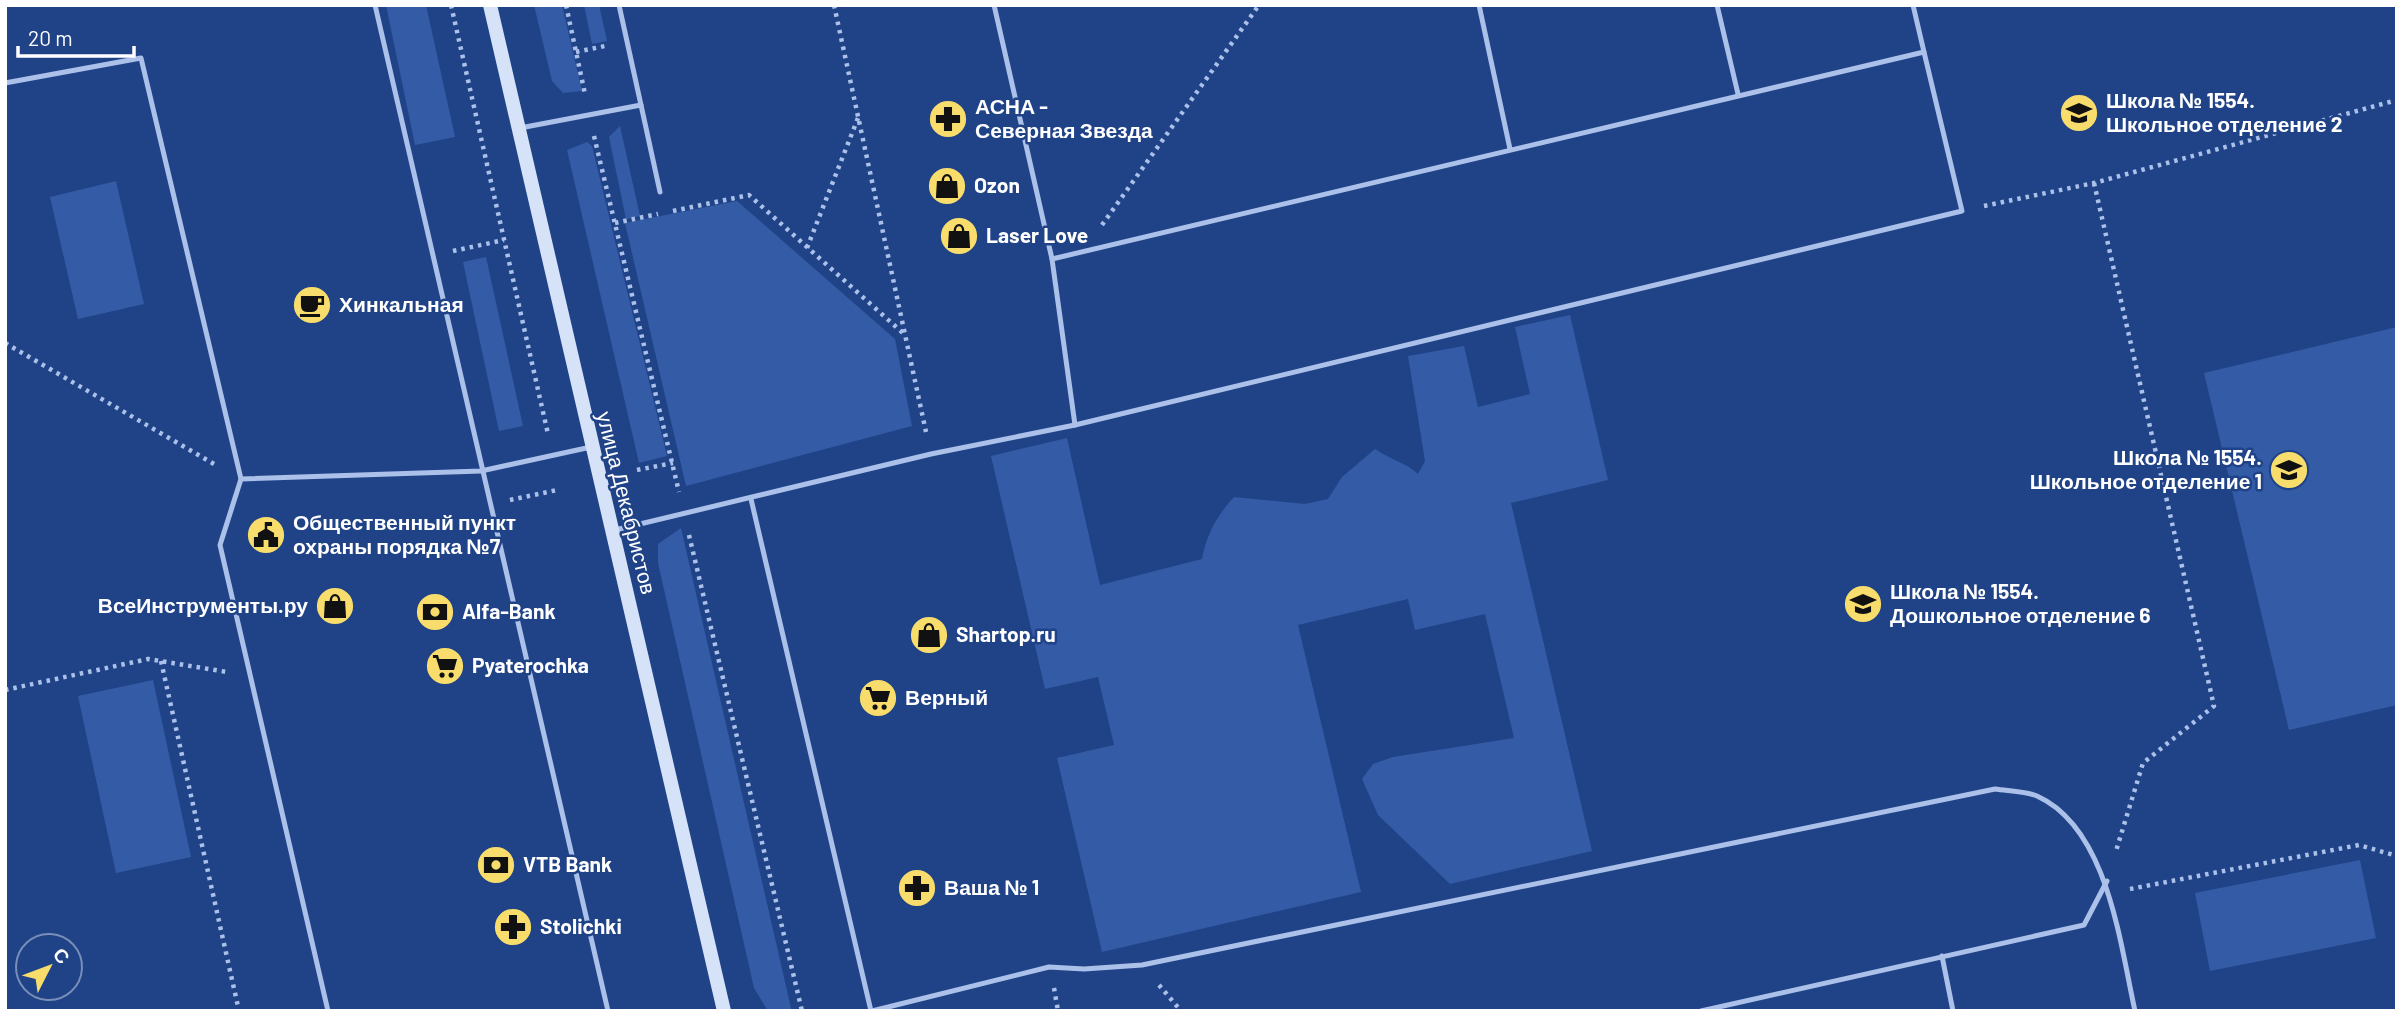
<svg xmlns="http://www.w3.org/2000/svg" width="2402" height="1016" viewBox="0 0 2402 1016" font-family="Barlow,sans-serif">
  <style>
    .green { fill: #345ba5 }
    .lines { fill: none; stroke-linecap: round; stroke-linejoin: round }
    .path { stroke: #abc1ea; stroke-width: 4.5; stroke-dasharray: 3.5 5; stroke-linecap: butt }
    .service { stroke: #abc1ea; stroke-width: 5 }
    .secondary { stroke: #d6e2f8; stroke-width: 14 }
    .labels { text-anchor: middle; stroke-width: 5; stroke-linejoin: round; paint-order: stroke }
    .poi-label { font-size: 21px; font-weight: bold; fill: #fff; stroke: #204388; text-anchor: start }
    .street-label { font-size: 21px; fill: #fff; stroke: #204388 }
  </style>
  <rect width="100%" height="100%" fill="#204388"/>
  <!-- green -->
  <g class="green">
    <path d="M 386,5 L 426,5 L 455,137 L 415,145 Z"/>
    <path d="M 534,5 L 562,5 L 582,91 L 563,93 L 552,81 Z"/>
    <path d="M 584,5 L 599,5 L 607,41 L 592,44 Z"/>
    <path d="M 620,126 L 640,216 L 626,219 L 609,137 Z"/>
    <path d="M 587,142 L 592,146 L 667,456 L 639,463 L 567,150 Z"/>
    <path d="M 116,181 L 144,304 L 78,319 L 50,197 Z"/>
    <path d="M 737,201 L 895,339 L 912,426 L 686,486 L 625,223 Z"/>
    <path d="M 486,257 L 523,426 L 499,431 L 463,262 Z"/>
    <path d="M 1570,315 L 1608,480 L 1511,503 L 1592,851 L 1450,884 L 1378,815 L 1362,779 L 1373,764 L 1393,757 L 1514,738 L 1485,614 L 1415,630 L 1408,599 L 1298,625 L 1361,892 L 1102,952 L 1057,758 L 1114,745 L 1098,677 L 1045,689 L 991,456 L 1067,438 L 1100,585 L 1202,559 C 1206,535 1218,514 1234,497 L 1305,504 L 1328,499 L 1342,477 L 1375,449 C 1389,459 1407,463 1418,474 L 1425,461 L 1408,356 L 1464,346 L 1478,407 L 1530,394 L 1515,327 Z"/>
    <path d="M 2397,327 L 2397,705 L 2289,730 L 2204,373 Z"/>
    <path d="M 681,528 L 791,1008 L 791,1011 L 768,1011 L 754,988 L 658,563 L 658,544 Z"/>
    <path d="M 153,680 L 191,857 L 116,873 L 78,696 Z"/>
    <path d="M 2360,860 L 2376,938 L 2210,971 L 2195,893 Z"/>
  </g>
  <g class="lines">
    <!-- path -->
    <g class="path">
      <path d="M 451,5 L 548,434"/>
      <path d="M 566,5 L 585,94"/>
      <path d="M 834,5 L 926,432"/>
      <path d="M 576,52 L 605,46"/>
      <path d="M 594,136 L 679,492"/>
      <path d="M 2094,183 L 2214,706 L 2143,763 L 2116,851"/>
      <path d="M 1984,206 L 2094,183 L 2397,100"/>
      <path d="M 673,211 L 749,195 L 904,334"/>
      <path d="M 615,223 L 658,214"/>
      <path d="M 1102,225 L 1259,5"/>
      <path d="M 807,248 L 858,118"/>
      <path d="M 453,251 L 504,240"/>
      <path d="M 5,343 L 214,464"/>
      <path d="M 637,470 L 673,463"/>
      <path d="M 510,500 L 557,490"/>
      <path d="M 689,535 L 802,1011"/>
      <path d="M 161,661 L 239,1011"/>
      <path d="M 5,690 L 148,659 L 227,672"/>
      <path d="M 2130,889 L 2359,845 L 2397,856"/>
      <path d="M 1159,985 L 1181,1011"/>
      <path d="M 1054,988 L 1058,1011"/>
    </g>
    <!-- service -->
    <g class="service">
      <path d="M 375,5 L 608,1011"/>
      <path d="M 994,5 L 1052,259"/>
      <path d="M 1479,5 L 1510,149"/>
      <path d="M 1717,5 L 1738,94"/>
      <path d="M 5,83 L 141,58 L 241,479"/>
      <path d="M 641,105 L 660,192"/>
      <path d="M 520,128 L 641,105 L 619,5"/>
      <path d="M 1075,425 L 1962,211 L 1924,52"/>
      <path d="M 751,499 L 871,1011"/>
      <path d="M 615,530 L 931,454 L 1075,425 L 1052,259 L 1924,52 L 1913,5"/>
      <path d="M 1942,956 L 1953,1011"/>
      <path d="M 328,1011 L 220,545 L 241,479 L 481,471 L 591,447"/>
      <path d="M 872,1011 L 1049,967 L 1084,969 L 1142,965 L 1995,789 C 2008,791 2026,791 2037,796 C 2108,828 2120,944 2135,1011"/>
      <path d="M 1701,1011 L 2084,925 L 2107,881"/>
    </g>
    <!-- secondary -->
    <path class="secondary" d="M 490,5 L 724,1011"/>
  </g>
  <!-- icons -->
  <defs>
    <g id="school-disc" transform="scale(2.0125)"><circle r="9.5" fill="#f8dd6c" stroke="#204388"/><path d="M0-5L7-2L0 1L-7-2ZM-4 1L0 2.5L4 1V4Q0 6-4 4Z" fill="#111"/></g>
    <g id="pharmacy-disc" transform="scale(2.0125)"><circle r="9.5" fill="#f8dd6c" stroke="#204388"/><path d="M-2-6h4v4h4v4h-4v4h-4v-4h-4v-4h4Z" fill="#111"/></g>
    <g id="shop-disc" transform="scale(2.0125)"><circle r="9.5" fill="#f8dd6c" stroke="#204388"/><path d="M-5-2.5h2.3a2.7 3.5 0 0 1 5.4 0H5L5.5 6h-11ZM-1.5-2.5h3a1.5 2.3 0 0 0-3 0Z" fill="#111"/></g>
    <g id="cafe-disc" transform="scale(2.0125)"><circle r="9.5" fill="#f8dd6c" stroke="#204388"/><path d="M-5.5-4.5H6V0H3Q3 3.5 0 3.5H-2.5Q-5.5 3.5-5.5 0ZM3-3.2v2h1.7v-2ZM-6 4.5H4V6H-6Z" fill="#111"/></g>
    <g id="civic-disc" transform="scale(2.0125)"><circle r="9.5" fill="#f8dd6c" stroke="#204388"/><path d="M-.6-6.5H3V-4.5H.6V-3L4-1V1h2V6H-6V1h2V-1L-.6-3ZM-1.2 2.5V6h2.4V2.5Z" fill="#111"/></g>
    <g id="bank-disc" transform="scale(2.0125)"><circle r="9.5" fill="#f8dd6c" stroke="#204388"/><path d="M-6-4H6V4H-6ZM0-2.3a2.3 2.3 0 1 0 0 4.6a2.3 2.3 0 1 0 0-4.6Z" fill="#111"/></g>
    <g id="supermarket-disc" transform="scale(2.0125)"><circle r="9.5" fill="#f8dd6c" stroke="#204388"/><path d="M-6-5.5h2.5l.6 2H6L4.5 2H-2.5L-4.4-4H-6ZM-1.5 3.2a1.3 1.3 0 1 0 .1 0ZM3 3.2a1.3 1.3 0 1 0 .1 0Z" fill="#111"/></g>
  </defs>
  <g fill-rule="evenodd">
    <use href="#school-disc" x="2079" y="113"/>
    <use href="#pharmacy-disc" x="948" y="119"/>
    <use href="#shop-disc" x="947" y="186"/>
    <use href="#shop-disc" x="959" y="236"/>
    <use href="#cafe-disc" x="312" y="305"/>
    <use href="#school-disc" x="2289" y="470"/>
    <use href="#civic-disc" x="266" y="535"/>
    <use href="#school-disc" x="1863" y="604"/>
    <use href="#shop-disc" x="335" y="606"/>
    <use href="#bank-disc" x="435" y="612"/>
    <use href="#shop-disc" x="929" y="635"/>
    <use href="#supermarket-disc" x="445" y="666"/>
    <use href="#supermarket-disc" x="878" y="698"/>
    <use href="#bank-disc" x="496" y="865"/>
    <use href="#pharmacy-disc" x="917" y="888"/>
    <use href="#pharmacy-disc" x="513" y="927"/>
  </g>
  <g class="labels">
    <!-- poi labels -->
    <g class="poi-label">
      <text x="2106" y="108">Школа № 1554.<tspan x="2106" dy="24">Школьное отделение 2</tspan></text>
      <text x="975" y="114">АСНА -<tspan x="975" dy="24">Северная Звезда</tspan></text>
      <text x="974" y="193">Ozon</text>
      <text x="986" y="243">Laser Love</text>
      <text x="339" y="312">Хинкальная</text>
      <text x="2262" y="465" text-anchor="end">Школа № 1554.<tspan x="2262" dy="24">Школьное отделение 1</tspan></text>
      <text x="293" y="530">Общественный пункт<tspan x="293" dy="24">охраны порядка №7</tspan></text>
      <text x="1890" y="599">Школа № 1554.<tspan x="1890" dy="24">Дошкольное отделение 6</tspan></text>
      <text x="308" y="613" text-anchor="end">ВсеИнструменты.ру</text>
      <text x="462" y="619">Alfa-Bank</text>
      <text x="956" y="642">Shartop.ru</text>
      <text x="472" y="673">Pyaterochka</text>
      <text x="905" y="705">Верный</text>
      <text x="523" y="872">VTB Bank</text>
      <text x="944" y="895">Ваша № 1</text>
      <text x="540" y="934">Stolichki</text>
    </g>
    <!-- street labels -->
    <g class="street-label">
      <text transform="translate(626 503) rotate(76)" y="7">улица Декабристов</text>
    </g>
  </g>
  <!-- border -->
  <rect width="2402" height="1016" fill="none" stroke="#ffffff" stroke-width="14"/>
  <!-- north arrow -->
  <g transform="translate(49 967) rotate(48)"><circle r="33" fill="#204388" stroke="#798eb8" stroke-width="2"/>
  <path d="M0-5L12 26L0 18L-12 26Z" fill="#f8dd6c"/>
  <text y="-10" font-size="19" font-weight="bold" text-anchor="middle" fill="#ffffff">С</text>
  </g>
  <!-- scale -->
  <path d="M18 46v10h116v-10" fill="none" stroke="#ffffff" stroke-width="3.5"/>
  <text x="28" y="46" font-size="21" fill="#ffffff" stroke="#204388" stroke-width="5" paint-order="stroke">20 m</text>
</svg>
